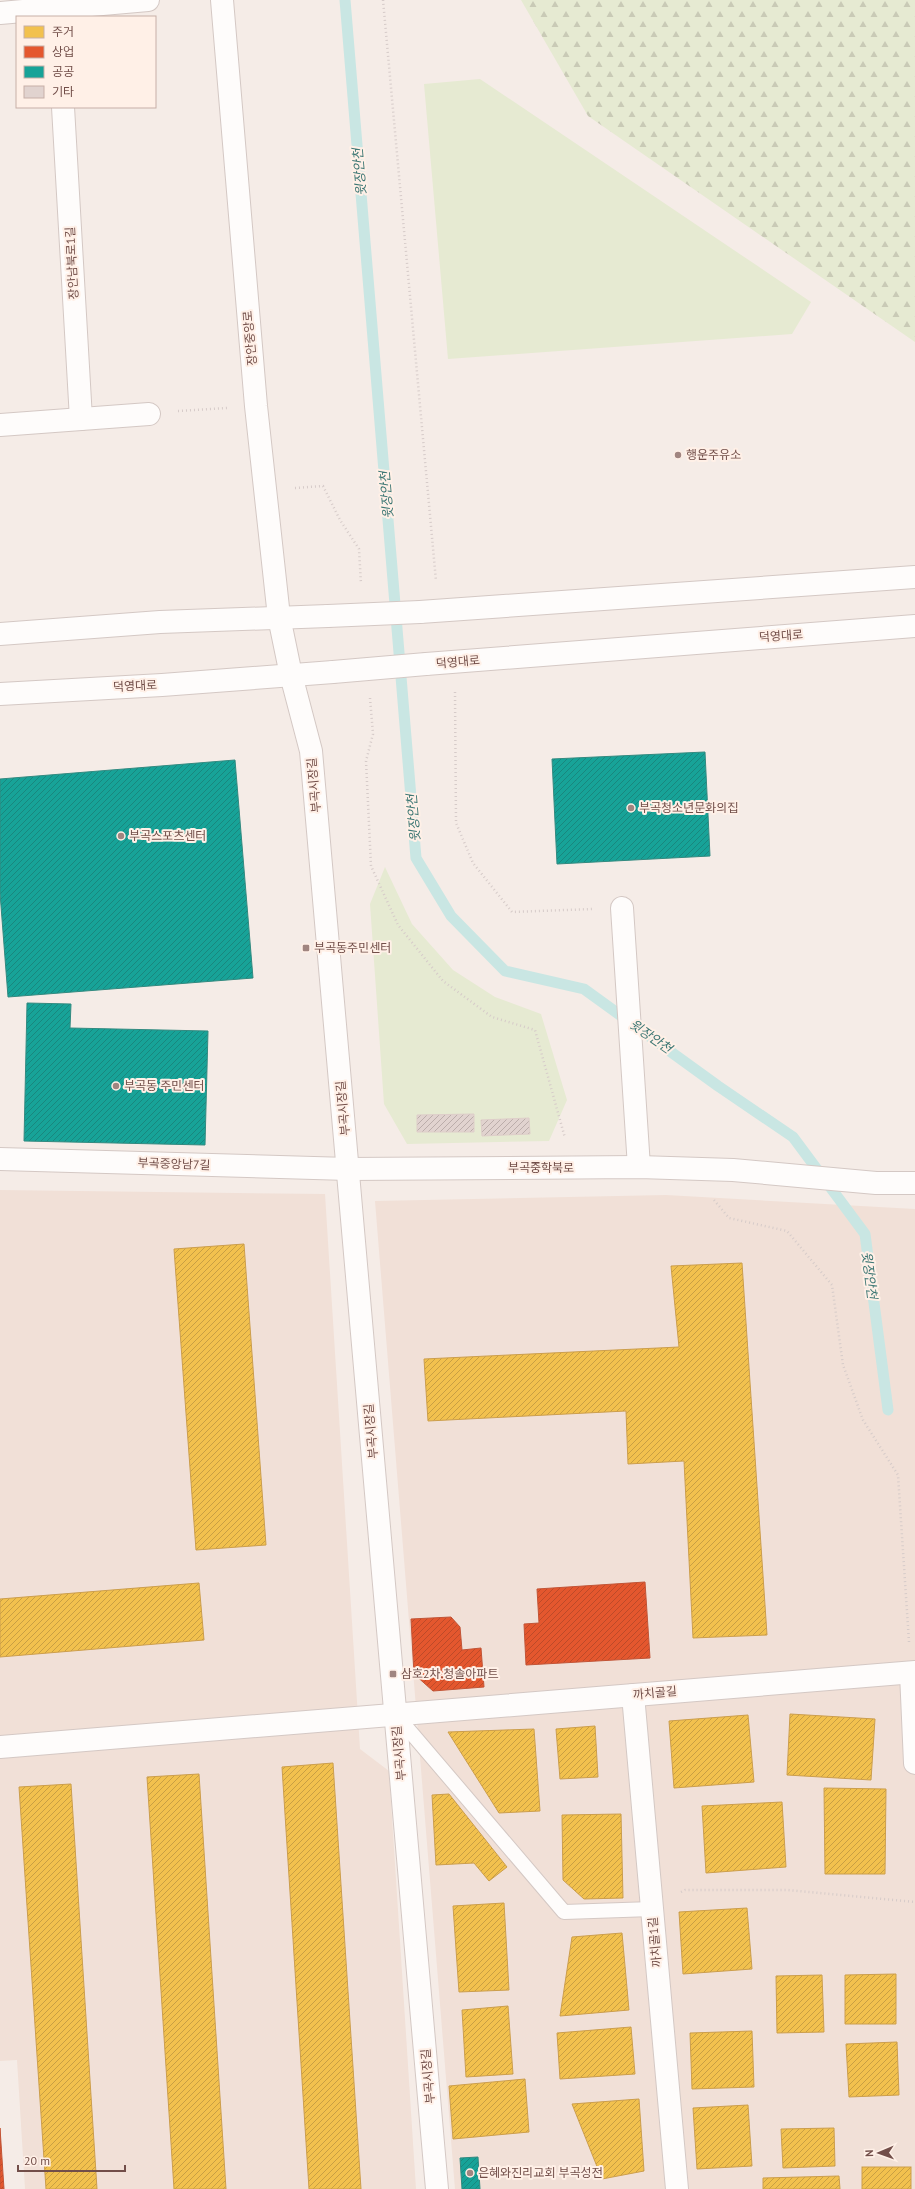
<svg xmlns="http://www.w3.org/2000/svg" width="915" height="2189" viewBox="0 0 915 2189" font-family="'PT Sans','Noto Sans KR',sans-serif">
  <style>
    .residential { fill: #f1e0d7 }
    .forest { fill: url(#forest-firs) }
    .park { fill: #e6ead2 }
    .homes { fill: url(#homes-hatch); stroke: #cc9e4c }
    .shops { fill: url(#shops-hatch); stroke: #c25436 }
    .public { fill: url(#public-hatch); stroke: #328a80 }
    .lines { fill: none; stroke-linecap: round; stroke-linejoin: round }
    .stream { stroke: #c9e6e3; stroke-width: 11 }
    .building { fill: url(#building-hatch); stroke: #decec9 }
    .lane-casing { stroke: #d4c8c4; stroke-width: 16 }
    .street-casing { stroke: #d4c8c4; stroke-width: 24 }
    .secondary-casing { stroke: #d4c8c4; stroke-width: 24 }
    .path { stroke: #d6cbc9; stroke-width: 2.5; stroke-dasharray: 1 3; stroke-linecap: butt }
    .lane { stroke: #fefcfb; stroke-width: 14 }
    .street { stroke: #fefcfb; stroke-width: 22 }
    .secondary { stroke: #fefcfb; stroke-width: 22 }
    .secondary-bridge-casing { stroke: #d4c8c4; stroke-width: 24; stroke-linecap: butt }
    .secondary-bridge { stroke: #fefcfb; stroke-width: 22 }
    .poi-dot { fill: #a08580; stroke: #fff0e7; stroke-width: 1.5 }
    .labels { text-anchor: middle; stroke-width: 4; stroke-linejoin: round; paint-order: stroke }
    .street-label { font-size: 12px; fill: #724e49; stroke: #fff0e7 }
    .poi-label { font-size: 12px; fill: #724e49; stroke: #fff0e7; text-anchor: start }
    .water-label { font-size: 13px; font-style: italic; fill: #3d7774; stroke: #fff0e7 }
  </style>
  <defs>
    <pattern id="forest-firs" width="22" height="20" patternUnits="userSpaceOnUse"><rect width="22" height="20" fill="#e6ead2"/><path d="M5 1l3.5 6h-7zM16 11l3.5 6h-7z" fill="#c9cab6"/></pattern>
    <pattern id="homes-hatch" width="6" height="6" patternUnits="userSpaceOnUse"><rect width="6" height="6" fill="#f2c14e"/><path d="M-1 1l2-2M0 6l6-6M5 7l2-2" fill="none" stroke="#c89f43"/></pattern>
    <pattern id="shops-hatch" width="6" height="6" patternUnits="userSpaceOnUse"><rect width="6" height="6" fill="#e4572e"/><path d="M-1 1l2-2M0 6l6-6M5 7l2-2" fill="none" stroke="#bd4a29"/></pattern>
    <pattern id="public-hatch" width="6" height="6" patternUnits="userSpaceOnUse"><rect width="6" height="6" fill="#17a398"/><path d="M-1 1l2-2M0 6l6-6M5 7l2-2" fill="none" stroke="#19877e"/></pattern>
    <pattern id="building-hatch" width="6" height="6" patternUnits="userSpaceOnUse"><rect width="6" height="6" fill="#e1d3cf"/><path d="M-1 1l2-2M0 6l6-6M5 7l2-2" fill="none" stroke="#bbadaa"/></pattern>
  </defs>
  <rect width="100%" height="100%" fill="#f5ece7"/>
  <!-- residential -->
  <g class="residential">
    <path d="M 0,1190 L 325,1194 L 360,1749 L 389,1771 L 416,2189 L 25,2189 L 17,2060 L 0,2061 Z"/>
    <path d="M 666,1195 L 915,1209 L 915,2189 L 455,2189 L 375,1201 Z"/>
  </g>
  <!-- forest -->
  <path class="forest" d="M 521,0 L 915,0 L 915,342 L 588,116 Z"/>
  <!-- park -->
  <g class="park">
    <path d="M 480,79 L 811,302 L 792,334 L 448,359 L 424,84 Z"/>
    <path d="M 385,867 L 412,924 L 453,970 L 495,997 L 541,1014 L 567,1100 L 549,1141 L 407,1144 L 384,1104 L 370,904 Z"/>
  </g>
  <!-- homes -->
  <g class="homes">
    <path d="M 244,1244 L 266,1545 L 196,1550 L 174,1249 Z"/>
    <path d="M 742,1263 L 767,1635 L 693,1638 L 684,1461 L 628,1464 L 626,1411 L 428,1421 L 424,1359 L 679,1347 L 671,1266 Z"/>
    <path d="M 199,1583 L 204,1640 L 0,1657 L 0,1599 Z"/>
    <path d="M 790,1714 L 875,1719 L 871,1780 L 787,1775 Z"/>
    <path d="M 748,1715 L 754,1782 L 674,1788 L 669,1721 Z"/>
    <path d="M 595,1726 L 598,1777 L 560,1779 L 556,1729 Z"/>
    <path d="M 534,1729 L 540,1811 L 499,1813 L 448,1732 Z"/>
    <path d="M 333,1763 L 361,2189 L 309,2189 L 282,1767 Z"/>
    <path d="M 199,1774 L 226,2189 L 174,2189 L 147,1777 Z"/>
    <path d="M 71,1784 L 97,2189 L 46,2189 L 19,1787 Z"/>
    <path d="M 824,1788 L 886,1789 L 885,1874 L 825,1874 Z"/>
    <path d="M 449,1794 L 507,1867 L 489,1881 L 474,1863 L 436,1865 L 432,1795 Z"/>
    <path d="M 782,1802 L 786,1867 L 706,1873 L 702,1806 Z"/>
    <path d="M 621,1814 L 623,1898 L 584,1899 L 563,1880 L 562,1815 Z"/>
    <path d="M 504,1903 L 509,1990 L 459,1992 L 453,1906 Z"/>
    <path d="M 747,1908 L 752,1969 L 683,1974 L 679,1912 Z"/>
    <path d="M 622,1933 L 629,2010 L 560,2016 L 572,1937 Z"/>
    <path d="M 896,1974 L 896,2024 L 845,2024 L 845,1975 Z"/>
    <path d="M 822,1975 L 824,2032 L 777,2033 L 776,1976 Z"/>
    <path d="M 508,2006 L 513,2074 L 466,2077 L 462,2010 Z"/>
    <path d="M 631,2027 L 635,2074 L 560,2079 L 557,2033 Z"/>
    <path d="M 752,2031 L 754,2087 L 692,2089 L 690,2033 Z"/>
    <path d="M 897,2042 L 899,2095 L 849,2097 L 846,2044 Z"/>
    <path d="M 525,2079 L 529,2132 L 453,2139 L 449,2086 Z"/>
    <path d="M 639,2099 L 644,2171 L 602,2179 L 572,2104 Z"/>
    <path d="M 748,2105 L 752,2166 L 697,2169 L 693,2108 Z"/>
    <path d="M 834,2128 L 835,2166 L 783,2168 L 781,2129 Z"/>
    <rect x="862" y="2167" width="49" height="22"/>
    <path d="M 839,2176 L 840,2189 L 763,2189 L 763,2178 Z"/>
  </g>
  <!-- shops -->
  <g class="shops">
    <path d="M 645,1582 L 650,1658 L 526,1665 L 524,1624 L 539,1623 L 537,1589 Z"/>
    <path d="M 451,1617 L 460,1627 L 462,1650 L 481,1648 L 484,1687 L 433,1691 L 414,1674 L 411,1619 Z"/>
    <path d="M 0,2128 L 4,2189 L 0,2189 Z"/>
  </g>
  <!-- public -->
  <g class="public">
    <path d="M 705,752 L 710,856 L 557,864 L 552,759 Z"/>
    <path d="M 235,760 L 253,978 L 8,997 L 0,893 L 0,779 Z"/>
    <path d="M 27,1003 L 71,1004 L 70,1028 L 208,1031 L 205,1145 L 24,1141 Z"/>
    <path d="M 478,2157 L 480,2189 L 462,2189 L 460,2158 Z"/>
  </g>
  <g class="lines">
    <!-- stream -->
    <path class="stream" d="M 345,0 L 416,858 L 451,916 L 505,971 L 584,989 L 718,1086 L 793,1137 L 865,1234 L 888,1410"/>
  </g>
  <!-- building -->
  <g class="building">
    <path d="M 474,1114 L 474,1132 L 417,1132 L 417,1115 Z"/>
    <path d="M 529,1118 L 530,1134 L 482,1136 L 481,1120 Z"/>
  </g>
  <g class="lines">
    <!-- lane casing -->
    <g class="lane-casing">
      <path id="lane" d="M 396,1715 L 564,1912 L 652,1909"/>
    </g>
    <!-- street casing -->
    <g class="street-casing">
      <g id="street">
        <path d="M 0,13 L 148,0"/>
        <path d="M 63,107 L 81,419"/>
        <path d="M 0,425 L 149,414"/>
        <path d="M 291,675 L 311,751 L 437,2189"/>
        <path d="M 622,908 L 639,1167"/>
        <path d="M 0,1159 L 348,1169 L 639,1167 L 733,1170 L 876,1183 L 915,1183"/>
        <path d="M 911,1673 L 915,1763"/>
        <path d="M 633,1695 L 677,2189"/>
        <path d="M 0,1747 L 915,1672"/>
      </g>
    </g>
    <!-- secondary casing -->
    <g class="secondary-casing">
      <g id="secondary">
        <path d="M 222,0 L 256,406 L 279,617 L 291,675"/>
        <path d="M 420,612 L 915,577"/>
        <path d="M 0,634 L 160,622 L 328,616"/>
        <path d="M 426,664 L 915,626"/>
        <path d="M 0,694 L 162,685 L 333,672"/>
      </g>
    </g>
    <!-- path -->
    <g class="path">
      <path d="M 383,0 L 436,581"/>
      <path d="M 178,411 L 227,408"/>
      <path d="M 295,488 L 323,486 L 340,520 L 359,549 L 361,584"/>
      <path d="M 455,692 L 456,823 L 473,863 L 512,912 L 593,909"/>
      <path d="M 370,698 L 373,734 L 366,761 L 371,866 L 398,925 L 443,981 L 492,1017 L 535,1030 L 565,1138"/>
      <path d="M 714,1200 L 729,1218 L 787,1231 L 832,1285 L 843,1365 L 863,1420 L 898,1475 L 909,1642"/>
      <path d="M 681,1892 L 685,1890 L 788,1890 L 915,1902"/>
    </g>
    <!-- lane -->
    <use href="#lane" class="lane"/>
    <!-- street -->
    <use href="#street" class="street"/>
    <!-- secondary -->
    <use href="#secondary" class="secondary"/>
    <!-- secondary-bridge casing -->
    <g class="secondary-bridge-casing">
      <g id="secondary-bridge">
        <path d="M 328,616 L 420,612"/>
        <path d="M 333,672 L 426,664"/>
      </g>
    </g>
    <!-- secondary-bridge -->
    <use href="#secondary-bridge" class="secondary-bridge"/>
  </g>
  <!-- markers -->
  <g class="poi-dot">
    <circle cx="678" cy="455" r="4"/>
    <circle cx="631" cy="808" r="4"/>
    <circle cx="121" cy="836" r="4"/>
    <rect x="302" y="944" width="8" height="8" rx="2"/>
    <circle cx="116" cy="1086" r="4"/>
    <rect x="389" y="1670" width="8" height="8" rx="2"/>
    <circle cx="470" cy="2173" r="4"/>
  </g>
  <g class="labels">
    <!-- street labels -->
    <g class="street-label">
      <text transform="translate(72 263) rotate(-93)" y="4">장안남북로1길</text>
      <text transform="translate(250 338) rotate(-95)" y="4">장안중앙로</text>
      <text transform="translate(781 636) rotate(-4)" y="4">덕영대로</text>
      <text transform="translate(458 662) rotate(-5)" y="4">덕영대로</text>
      <text transform="translate(135 686) rotate(-3)" y="4">덕영대로</text>
      <text transform="translate(314 785) rotate(-95)" y="4">부곡시장길</text>
      <text transform="translate(343 1108) rotate(-95)" y="4">부곡시장길</text>
      <text transform="translate(174 1164) rotate(2)" y="4">부곡중앙남7길</text>
      <text x="541" y="1172">부곡중학북로</text>
      <text transform="translate(371 1431) rotate(-95)" y="4">부곡시장길</text>
      <text transform="translate(655 1693) rotate(-5)" y="4">까치골길</text>
      <text transform="translate(399 1753) rotate(-95)" y="4">부곡시장길</text>
      <text transform="translate(655 1942) rotate(-95)" y="4">까치골1길</text>
      <text transform="translate(428 2076) rotate(-95)" y="4">부곡시장길</text>
    </g>
    <!-- poi labels -->
    <g class="poi-label">
      <text x="686" y="459">행운주유소</text>
      <text x="639" y="812">부곡청소년문화의집</text>
      <text x="129" y="840">부곡스포츠센터</text>
      <text x="314" y="952">부곡동주민센터</text>
      <text x="124" y="1090">부곡동 주민센터</text>
      <text x="401" y="1678">삼호2차.청솔아파트</text>
      <text x="478" y="2177">은혜와진리교회 부곡성전</text>
    </g>
    <!-- water labels -->
    <g class="water-label">
      <text transform="translate(359 172) rotate(-95)" y="5">윗장안천</text>
      <text transform="translate(386 495) rotate(-95)" y="5">윗장안천</text>
      <text transform="translate(413 818) rotate(-95)" y="5">윗장안천</text>
      <text transform="translate(651 1036) rotate(35)" y="5">윗장안천</text>
      <text transform="translate(870 1275) rotate(83)" y="5">윗장안천</text>
    </g>
  </g>
  <!-- legend -->
  <rect x="16" y="16" width="140" height="92" fill="#fff0e7" stroke="#c7afa8"/>
  <rect x="24" y="26" width="20" height="12" fill="#f2c14e" stroke="#c7afa8"/>
  <text x="52" y="36" font-size="12" fill="#724e49">주거</text>
  <rect x="24" y="46" width="20" height="12" fill="#e4572e" stroke="#c7afa8"/>
  <text x="52" y="56" font-size="12" fill="#724e49">상업</text>
  <rect x="24" y="66" width="20" height="12" fill="#17a398" stroke="#c7afa8"/>
  <text x="52" y="76" font-size="12" fill="#724e49">공공</text>
  <rect x="24" y="86" width="20" height="12" fill="#e1d3cf" stroke="#c7afa8"/>
  <text x="52" y="96" font-size="12" fill="#724e49">기타</text>
  <!-- north arrow -->
  <g transform="translate(879 2153) rotate(268)" stroke="#fff0e7" stroke-width="3" paint-order="stroke">
  <path d="M0-3L7 15L0 10L-7 15Z" fill="#724e49"/>
  <text y="-6" font-size="11" font-weight="bold" text-anchor="middle" fill="#724e49">N</text>
  </g>
  <!-- scale -->
  <path d="M18 2165v6h107v-6" fill="none" stroke="#724e49" stroke-width="2"/>
  <text x="24" y="2165" font-size="12" fill="#724e49" stroke="#fff0e7" stroke-width="3" paint-order="stroke">20 m</text>
</svg>
